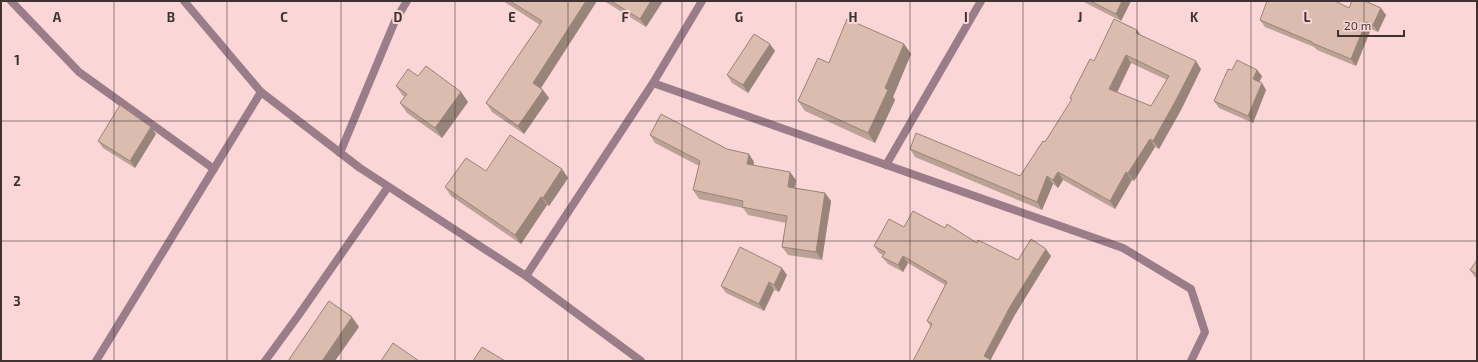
<svg xmlns="http://www.w3.org/2000/svg" width="1478" height="362" viewBox="0 0 1478 362" font-family="'Exo 2',sans-serif">
  <style>
    .lines { fill: none; stroke-linecap: round; stroke-linejoin: round }
    .minor { stroke: #9a7d88; stroke-width: 8 }
    .wall { fill: #bca296; fill-rule: evenodd }
    .shaded-wall { fill: #99847a }
    .building { fill: #dbbcaf; stroke: #99847a; fill-rule: evenodd }
    .grid { fill: none; stroke: #3f3232; stroke-width: 1; stroke-opacity: 0.55 }
    .grid-label { font-size: 13px; text-anchor: middle; font-weight: bold; fill: #3f3232; stroke: #fad6d6; stroke-width: 4; stroke-linejoin: round; paint-order: stroke }
  </style>
  <rect width="100%" height="100%" fill="#fad6d6"/>
  <g class="lines">
    <!-- minor -->
    <g class="minor">
      <path d="M 11,1 L 79,72 L 214,169"/>
      <path d="M 184,1 L 261,92 L 360,168 L 526,276 L 641,361"/>
      <path d="M 653,83 L 1123,248 L 1191,289 L 1205,332 L 1191,361"/>
      <path d="M 340,153 L 395,21 L 407,1"/>
      <path d="M 886,165 L 981,1"/>
      <path d="M 526,276 L 653,83 L 702,1"/>
      <path d="M 96,361 L 261,92"/>
      <path d="M 265,361 L 298,316 L 388,187"/>
    </g>
  </g>
  <!-- wall -->
  <g class="wall">
    <path d="M 503,1 L 597,1 L 541,88 L 549,98 L 524,134 L 492,112 L 486,103 L 540,25 Z"/>
    <path d="M 604,1 L 663,1 L 646,27 Z"/>
    <path d="M 1082,1 L 1131,1 L 1121,21 Z"/>
    <path d="M 1349,8 L 1386,15 L 1378,32 L 1371,29 L 1356,66 L 1317,50 L 1314,47 L 1265,27 L 1260,20 Z"/>
    <path d="M 1141,35 L 1201,69 L 1181,110 L 1159,149 L 1155,147 L 1134,181 L 1132,180 L 1115,209 L 1063,180 L 1058,188 L 1053,184 L 1042,210 L 915,157 L 910,149 L 1020,176 L 1045,142 L 1072,100 L 1070,98 L 1094,61 ZM 1131,63 L 1167,80 L 1151,106 L 1117,92 Z"/>
    <path d="M 904,44 L 911,54 L 893,97 L 895,100 L 875,143 L 805,111 L 798,101 L 829,63 Z"/>
    <path d="M 775,51 L 748,93 L 732,83 L 727,75 Z"/>
    <path d="M 1232,70 L 1257,70 L 1262,76 L 1259,82 L 1266,90 L 1253,123 L 1219,108 L 1214,101 Z"/>
    <path d="M 418,76 L 461,92 L 468,102 L 442,138 L 407,113 L 400,103 L 405,97 L 403,96 L 396,86 Z"/>
    <path d="M 156,134 L 135,168 L 103,148 L 98,141 Z"/>
    <path d="M 650,135 L 727,149 L 754,162 L 754,165 L 796,180 L 795,188 L 825,193 L 831,201 L 822,260 L 788,255 L 782,247 L 786,223 L 748,215 L 743,208 L 699,199 L 693,190 L 699,166 L 655,143 Z"/>
    <path d="M 562,169 L 568,178 L 549,206 L 547,205 L 521,244 L 451,196 L 445,187 L 486,171 Z"/>
    <path d="M 904,227 L 945,228 L 977,243 L 1018,260 L 1051,256 L 1016,313 L 931,327 L 927,321 L 945,285 L 908,263 L 903,272 L 888,264 L 882,257 L 883,255 L 879,253 L 874,246 Z"/>
    <path d="M 1477,260 L 1477,278 L 1475,277 L 1470,270 Z"/>
    <path d="M 787,275 L 779,292 L 774,290 L 764,311 L 726,293 L 721,286 Z"/>
  </g>
  <!-- shaded-wall -->
  <g class="shaded-wall">
    <path d="M 586,1 L 597,1 L 539,91 L 533,83 Z"/>
    <path d="M 651,1 L 663,1 L 646,27 L 640,19 Z"/>
    <path d="M 1122,1 L 1131,1 L 1121,21 L 1116,14 Z"/>
    <path d="M 1381,8 L 1386,15 L 1378,32 L 1373,25 Z"/>
    <path d="M 1366,22 L 1371,29 L 1356,66 L 1351,59 Z"/>
    <path d="M 1137,30 L 1143,38 L 1136,33 Z"/>
    <path d="M 770,44 L 775,51 L 748,93 L 743,85 Z"/>
    <path d="M 904,44 L 911,54 L 893,97 L 895,100 L 875,143 L 868,133 L 885,88 Z"/>
    <path d="M 1126,55 L 1131,63 L 1115,97 L 1109,89 Z"/>
    <path d="M 1196,61 L 1201,69 L 1181,110 L 1159,149 L 1153,141 Z"/>
    <path d="M 1257,70 L 1262,76 L 1258,86 L 1253,79 Z"/>
    <path d="M 1262,83 L 1266,90 L 1253,123 L 1248,116 Z"/>
    <path d="M 543,90 L 549,98 L 524,134 L 518,126 Z"/>
    <path d="M 461,92 L 468,102 L 442,138 L 435,128 Z"/>
    <path d="M 151,127 L 156,134 L 135,168 L 130,161 Z"/>
    <path d="M 1150,139 L 1155,147 L 1134,181 L 1128,173 Z"/>
    <path d="M 749,154 L 754,162 L 752,172 L 747,164 Z"/>
    <path d="M 562,169 L 568,178 L 549,206 L 543,198 Z"/>
    <path d="M 790,172 L 796,180 L 793,195 L 788,187 Z"/>
    <path d="M 1058,172 L 1063,180 L 1058,188 L 1053,180 Z"/>
    <path d="M 1126,172 L 1132,180 L 1115,209 L 1110,201 Z"/>
    <path d="M 1047,176 L 1053,184 L 1042,210 L 1037,202 Z"/>
    <path d="M 825,193 L 831,201 L 822,260 L 816,252 Z"/>
    <path d="M 541,197 L 547,205 L 521,244 L 515,235 Z"/>
    <path d="M 1046,249 L 1051,256 L 1016,313 L 990,361 L 984,356 L 1011,305 Z"/>
    <path d="M 903,256 L 908,263 L 903,272 L 898,265 Z"/>
    <path d="M 782,268 L 787,275 L 779,292 L 774,285 Z"/>
    <path d="M 769,282 L 774,290 L 764,311 L 759,304 Z"/>
    <path d="M 352,317 L 359,327 L 335,361 L 322,361 Z"/>
  </g>
  <!-- building -->
  <g class="building">
    <path d="M 510,1 L 586,1 L 533,83 L 543,90 L 518,126 L 486,103 L 542,21 Z"/>
    <path d="M 611,1 L 651,1 L 640,19 Z"/>
    <path d="M 1090,1 L 1122,1 L 1116,14 Z"/>
    <path d="M 1267,1 L 1335,1 L 1349,8 L 1352,1 L 1365,1 L 1381,8 L 1373,25 L 1366,22 L 1351,59 L 1312,43 L 1312,42 L 1260,20 Z"/>
    <path d="M 847,19 L 904,44 L 885,88 L 888,90 L 868,133 L 798,101 L 818,58 L 829,63 Z"/>
    <path d="M 1114,19 L 1137,30 L 1136,33 L 1196,61 L 1175,102 L 1153,141 L 1150,139 L 1128,173 L 1126,172 L 1110,201 L 1058,172 L 1053,180 L 1047,176 L 1037,202 L 910,149 L 916,133 L 1020,176 L 1043,141 L 1045,142 L 1072,99 L 1070,98 L 1090,59 L 1094,61 ZM 1126,55 L 1169,76 L 1151,106 L 1109,89 Z"/>
    <path d="M 754,34 L 770,44 L 743,85 L 727,75 Z"/>
    <path d="M 1237,60 L 1257,70 L 1253,79 L 1262,83 L 1248,116 L 1214,101 L 1228,69 L 1232,70 Z"/>
    <path d="M 426,66 L 461,92 L 435,128 L 400,103 L 407,94 L 396,86 L 408,69 L 418,76 Z"/>
    <path d="M 120,105 L 151,127 L 130,161 L 98,141 Z"/>
    <path d="M 661,114 L 727,149 L 749,154 L 747,164 L 790,172 L 788,187 L 825,193 L 816,252 L 782,247 L 787,216 L 742,207 L 743,201 L 693,190 L 700,161 L 650,135 Z"/>
    <path d="M 510,135 L 562,169 L 543,198 L 541,197 L 515,235 L 445,187 L 466,158 L 486,171 Z"/>
    <path d="M 913,211 L 945,228 L 947,224 L 977,243 L 978,240 L 1018,260 L 1031,239 L 1046,249 L 1011,305 L 984,356 L 993,361 L 913,361 L 932,324 L 927,321 L 947,282 L 903,256 L 898,265 L 882,257 L 885,252 L 874,246 L 889,219 L 904,227 Z"/>
    <path d="M 740,247 L 782,268 L 774,285 L 769,282 L 759,304 L 721,286 Z"/>
    <path d="M 1477,260 L 1477,274 L 1470,270 Z"/>
    <path d="M 329,301 L 352,317 L 322,361 L 288,361 Z"/>
    <path d="M 393,343 L 419,361 L 381,361 Z"/>
    <path d="M 482,347 L 505,361 L 473,361 Z"/>
  </g>
  <!-- grid -->
  <path class="grid" d="M 114,1 L 114,361M 227,1 L 227,361M 341,1 L 341,361M 455,1 L 455,361M 568,1 L 568,361M 682,1 L 682,361M 796,1 L 796,361M 910,1 L 910,361M 1023,1 L 1023,361M 1137,1 L 1137,361M 1251,1 L 1251,361M 1364,1 L 1364,361M 1,121 L 1477,121M 1,241 L 1477,241"/>
  <g class="grid-label">
    <text x="57" y="22">A</text>
    <text x="171" y="22">B</text>
    <text x="284" y="22">C</text>
    <text x="398" y="22">D</text>
    <text x="512" y="22">E</text>
    <text x="625" y="22">F</text>
    <text x="739" y="22">G</text>
    <text x="853" y="22">H</text>
    <text x="966" y="22">I</text>
    <text x="1080" y="22">J</text>
    <text x="1194" y="22">K</text>
    <text x="1307" y="22">L</text>
    <text x="17" y="65">1</text>
    <text x="17" y="186">2</text>
    <text x="17" y="306">3</text>
  </g>
  <!-- border -->
  <rect width="1478" height="362" fill="none" stroke="#3f3232" stroke-width="4"/>
  <!-- scale -->
  <path d="M1338 30v6h66v-6" fill="none" stroke="#3f3232" stroke-width="2"/>
  <text x="1344" y="30" font-size="12" fill="#3f3232" stroke="#fad6d6" stroke-width="3" paint-order="stroke">20 m</text>
</svg>
